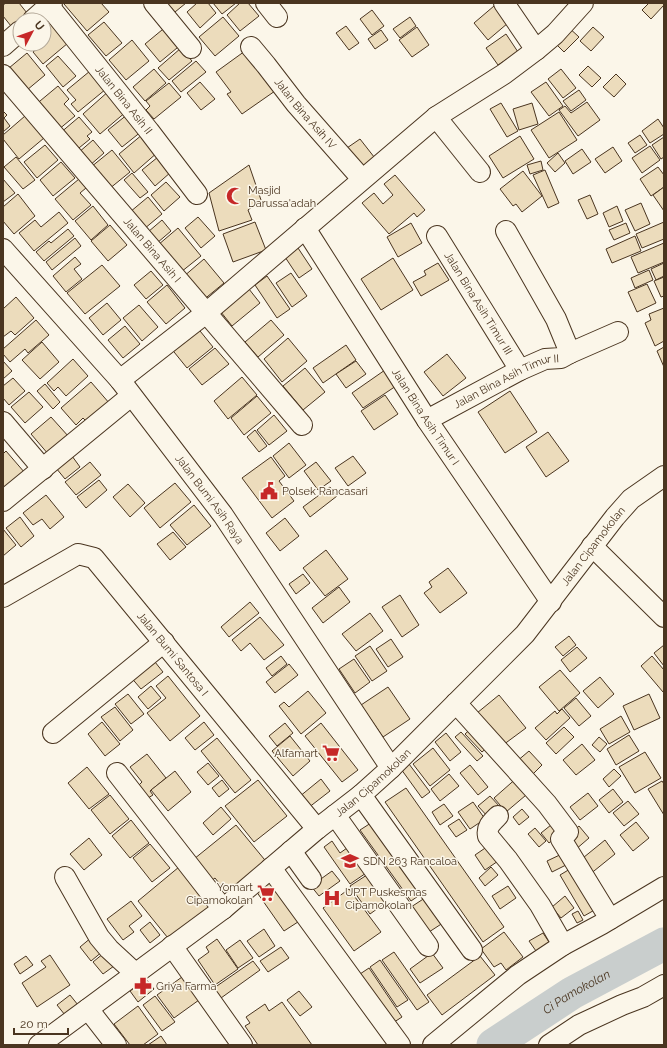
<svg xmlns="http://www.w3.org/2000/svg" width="667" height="1048" viewBox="0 0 667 1048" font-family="Raleway,sans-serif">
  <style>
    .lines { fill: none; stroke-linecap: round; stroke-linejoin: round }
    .river { stroke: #c9cecd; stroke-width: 33 }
    .building { fill: #ecdcbc; stroke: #4a3520 }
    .minor-casing { stroke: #4a3520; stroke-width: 22 }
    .minor { stroke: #fbf6e9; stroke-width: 20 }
    .labels { text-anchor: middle; stroke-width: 3; stroke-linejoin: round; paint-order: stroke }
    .street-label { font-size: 11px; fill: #4a3520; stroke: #fbf6e9 }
    .poi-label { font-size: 11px; fill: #4a3520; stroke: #fbf6e9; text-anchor: start }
    .water-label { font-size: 12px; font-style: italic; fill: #4a3520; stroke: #fbf6e9 }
  </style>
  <rect width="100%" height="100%" fill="#fbf6e9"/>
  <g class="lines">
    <!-- river -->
    <path class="river" id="s1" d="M 493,1045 L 572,993 L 664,944"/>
  </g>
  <!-- building -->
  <g class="building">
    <path d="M 6,3 L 19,3 L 27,13 L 11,26 L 3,16 L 3,5 Z"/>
    <path d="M 66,3 L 101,3 L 109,12 L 87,31 L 64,4 Z"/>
    <path d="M 167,3 L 186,3 L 175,12 Z"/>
    <path d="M 197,3 L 208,3 L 216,13 L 200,28 L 187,12 Z"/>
    <path d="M 213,3 L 236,3 L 222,14 Z"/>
    <path d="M 240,3 L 248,3 L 259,16 L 240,31 L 227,15 Z"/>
    <path d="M 649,3 L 662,3 L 664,5 L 651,19 L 642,10 Z"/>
    <path d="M 494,6 L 508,23 L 488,40 L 474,23 Z"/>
    <path d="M 372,10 L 384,26 L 372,35 L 360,19 Z"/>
    <path d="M 223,17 L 239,36 L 215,56 L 199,37 Z"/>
    <path d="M 410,17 L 416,26 L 400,38 L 393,29 Z"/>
    <path d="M 50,20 L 68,43 L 43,64 L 33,52 L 41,45 L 40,44 L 44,44 L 44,25 Z"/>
    <path d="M 104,22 L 122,43 L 106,56 L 88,35 Z"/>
    <path d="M 168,25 L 183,43 L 160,62 L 145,44 Z"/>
    <path d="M 346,26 L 359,43 L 349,50 L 336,33 Z"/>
    <path d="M 567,26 L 579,37 L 564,52 L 552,40 Z"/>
    <path d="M 417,27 L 429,45 L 412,57 L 399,40 Z"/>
    <path d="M 593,27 L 604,37 L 591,51 L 580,41 Z"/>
    <path d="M 381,30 L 388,40 L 375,49 L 368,39 Z"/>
    <path d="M 506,34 L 518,52 L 498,65 L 486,48 Z"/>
    <path d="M 132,40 L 149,61 L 126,80 L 109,60 Z"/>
    <path d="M 181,48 L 192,61 L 169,80 L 158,68 Z"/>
    <path d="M 245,51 L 275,91 L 242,114 L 227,94 L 231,92 L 216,72 Z"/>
    <path d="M 27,53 L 45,75 L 27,90 L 9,68 Z"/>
    <path d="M 58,56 L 76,76 L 63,87 L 46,66 Z"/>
    <path d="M 196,61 L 206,72 L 181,92 L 172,81 Z"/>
    <path d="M 588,66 L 601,78 L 592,87 L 579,75 Z"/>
    <path d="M 154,69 L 166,83 L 145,101 L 133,87 Z"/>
    <path d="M 561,69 L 576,88 L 563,98 L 548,79 Z"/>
    <path d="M 90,71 L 106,89 L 78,112 L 71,104 L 76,100 L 67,90 Z"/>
    <path d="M 616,74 L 626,84 L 614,97 L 603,87 Z"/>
    <path d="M 200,82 L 215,99 L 201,110 L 187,93 Z"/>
    <path d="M 546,82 L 563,106 L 549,116 L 531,92 Z"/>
    <path d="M 169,83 L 181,97 L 154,119 L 146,110 L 150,106 L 146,101 Z"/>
    <path d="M 58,86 L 69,99 L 64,104 L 75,116 L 58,130 L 34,106 Z"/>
    <path d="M 110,90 L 127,111 L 100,134 L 83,114 Z"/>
    <path d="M 579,90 L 586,100 L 571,111 L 563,101 Z"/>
    <path d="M 587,102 L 600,120 L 578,136 L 559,110 L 565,106 L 571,113 Z"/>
    <path d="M 501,103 L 518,131 L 507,137 L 490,109 Z"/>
    <path d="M 532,103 L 538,124 L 519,130 L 513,109 Z"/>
    <path d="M 3,111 L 7,115 L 4,118 L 10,126 L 3,132 Z"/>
    <path d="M 559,112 L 577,140 L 549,158 L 531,130 Z"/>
    <path d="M 128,114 L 142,131 L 122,147 L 108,130 Z"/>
    <path d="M 25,116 L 44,138 L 19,159 L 3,139 L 3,135 Z"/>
    <path d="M 79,117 L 92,132 L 87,136 L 90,139 L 74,152 L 59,134 Z"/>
    <path d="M 658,119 L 664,128 L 664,134 L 650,143 L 642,131 Z"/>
    <path d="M 143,134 L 158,152 L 134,173 L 119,154 Z"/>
    <path d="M 640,135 L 647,145 L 635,153 L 628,143 Z"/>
    <path d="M 520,136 L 534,159 L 503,178 L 489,156 Z"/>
    <path d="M 664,137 L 664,157 L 661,159 L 652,145 Z"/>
    <path d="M 360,139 L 378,162 L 362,174 L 344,150 Z"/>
    <path d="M 93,140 L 104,153 L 89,166 L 78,153 Z"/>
    <path d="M 45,145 L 58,160 L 37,178 L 24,162 Z"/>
    <path d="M 650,146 L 660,160 L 642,173 L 632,158 Z"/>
    <path d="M 613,147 L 622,161 L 605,173 L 595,159 Z"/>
    <path d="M 582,149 L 591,162 L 573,174 L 565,161 Z"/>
    <path d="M 112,150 L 130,172 L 109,189 L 91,167 Z"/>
    <path d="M 558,153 L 565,163 L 555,172 L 547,163 Z"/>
    <path d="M 16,157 L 35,180 L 23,189 L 4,167 Z"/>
    <path d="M 158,157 L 171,172 L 155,186 L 142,170 Z"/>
    <path d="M 541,161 L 543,170 L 530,174 L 527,165 Z"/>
    <path d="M 61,162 L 75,178 L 53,196 L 40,180 Z"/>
    <path d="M 249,165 L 261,200 L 248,210 L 252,220 L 219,231 L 209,193 Z"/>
    <path d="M 658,167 L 664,175 L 664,187 L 651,196 L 640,179 Z"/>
    <path d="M 545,170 L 559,203 L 548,208 L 533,175 Z"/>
    <path d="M 523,171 L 542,196 L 522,212 L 516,204 L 513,206 L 500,189 Z"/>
    <path d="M 132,173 L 148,192 L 140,198 L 124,180 Z"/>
    <path d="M 395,175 L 425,210 L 417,217 L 414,213 L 389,234 L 362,203 L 374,193 L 383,204 L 393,195 L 384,184 Z"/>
    <path d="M 3,179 L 15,193 L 3,202 Z"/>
    <path d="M 79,179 L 86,188 L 80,193 L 91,205 L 73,220 L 55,199 Z"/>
    <path d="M 166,182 L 180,197 L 164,211 L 151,195 Z"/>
    <path d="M 664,187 L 664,211 L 653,195 Z"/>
    <path d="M 18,194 L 35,216 L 14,234 L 3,221 L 3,207 Z"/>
    <path d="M 590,195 L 598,214 L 587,219 L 578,200 Z"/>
    <path d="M 148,197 L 162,214 L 144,229 L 130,212 Z"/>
    <path d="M 641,203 L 650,224 L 635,231 L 625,210 Z"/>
    <path d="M 93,206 L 108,225 L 91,240 L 75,221 Z"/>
    <path d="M 617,206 L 623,221 L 609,227 L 603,213 Z"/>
    <path d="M 59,212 L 68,223 L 34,251 L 19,233 L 35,220 L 41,227 Z"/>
    <path d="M 198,217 L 215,236 L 201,248 L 185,228 Z"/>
    <path d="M 162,220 L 171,231 L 157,243 L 148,232 Z"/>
    <path d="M 255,222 L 266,250 L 233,262 L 223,234 Z"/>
    <path d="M 664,222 L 664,239 L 642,248 L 636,234 Z"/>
    <path d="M 411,223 L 422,243 L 398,257 L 387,237 Z"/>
    <path d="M 626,223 L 630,233 L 614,240 L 609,230 Z"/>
    <path d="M 110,225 L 127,245 L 108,261 L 91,241 Z"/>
    <path d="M 178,228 L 201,256 L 181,272 L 158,245 Z"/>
    <path d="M 68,229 L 74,236 L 44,261 L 36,252 L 49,241 L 51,243 Z"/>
    <path d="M 635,236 L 641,251 L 612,263 L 606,249 Z"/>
    <path d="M 75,238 L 81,246 L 52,270 L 46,262 Z"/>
    <path d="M 664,243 L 664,262 L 638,273 L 631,257 Z"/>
    <path d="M 298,248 L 312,269 L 299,278 L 285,257 Z"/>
    <path d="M 75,257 L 81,264 L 74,269 L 82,279 L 66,292 L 53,276 Z"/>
    <path d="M 393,258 L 413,290 L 381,310 L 361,279 Z"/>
    <path d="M 204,259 L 224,283 L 202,301 L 183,277 Z"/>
    <path d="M 438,263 L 449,280 L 421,296 L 413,282 L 426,275 L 424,271 Z"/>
    <path d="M 664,263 L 664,276 L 656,280 L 651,269 Z"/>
    <path d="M 102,265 L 120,286 L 85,314 L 67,293 Z"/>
    <path d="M 649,270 L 653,280 L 635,288 L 631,278 Z"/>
    <path d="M 151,271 L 163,285 L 146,299 L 134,285 Z"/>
    <path d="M 291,273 L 307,296 L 292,307 L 276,283 Z"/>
    <path d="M 267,276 L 290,309 L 277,318 L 255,285 Z"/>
    <path d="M 664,277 L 664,296 L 661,297 L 654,281 Z"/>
    <path d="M 245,284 L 260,303 L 232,326 L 217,307 Z"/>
    <path d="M 647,284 L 656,303 L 637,312 L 628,292 Z"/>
    <path d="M 167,285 L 185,308 L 166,324 L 147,302 Z"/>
    <path d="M 16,297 L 34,318 L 15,335 L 11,331 L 3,337 L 3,309 Z"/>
    <path d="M 107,303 L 121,320 L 103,335 L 89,318 Z"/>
    <path d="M 139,305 L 158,327 L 142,341 L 123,318 Z"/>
    <path d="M 664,308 L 664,341 L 655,346 L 645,323 L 651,320 L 649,314 Z"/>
    <path d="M 36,320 L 49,335 L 28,353 L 25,349 L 10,362 L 3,354 L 3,349 Z"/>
    <path d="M 271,320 L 284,335 L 258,357 L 245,342 Z"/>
    <path d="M 125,326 L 140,344 L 123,358 L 108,340 Z"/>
    <path d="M 196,326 L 213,347 L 187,368 L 170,347 Z"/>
    <path d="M 288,338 L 307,361 L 282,382 L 264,359 Z"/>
    <path d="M 42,342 L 59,362 L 40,379 L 22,360 Z"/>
    <path d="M 346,345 L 356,360 L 323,383 L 313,368 Z"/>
    <path d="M 664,347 L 664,367 L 657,351 Z"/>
    <path d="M 215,348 L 229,364 L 202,385 L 189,369 Z"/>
    <path d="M 447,354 L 466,378 L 443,396 L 424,372 Z"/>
    <path d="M 73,359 L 88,376 L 66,396 L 58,387 L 54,391 L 47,383 Z"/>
    <path d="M 3,361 L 12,371 L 3,379 Z"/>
    <path d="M 356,361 L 366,374 L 346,388 L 336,374 Z"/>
    <path d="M 305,368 L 325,392 L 303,410 L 283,386 Z"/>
    <path d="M 385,370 L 396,386 L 363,408 L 352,393 Z"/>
    <path d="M 242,377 L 257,395 L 228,419 L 214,401 Z"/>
    <path d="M 13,378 L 25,391 L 9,405 L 3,398 L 3,386 Z"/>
    <path d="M 91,382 L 110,404 L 88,423 L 83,418 L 76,425 L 61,408 Z"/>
    <path d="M 45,384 L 60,402 L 53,409 L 37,391 Z"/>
    <path d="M 510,391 L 537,432 L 505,453 L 478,412 Z"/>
    <path d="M 29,392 L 43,407 L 25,423 L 11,407 Z"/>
    <path d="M 385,395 L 398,414 L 374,430 L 361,411 Z"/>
    <path d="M 257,396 L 271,413 L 244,435 L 231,418 Z"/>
    <path d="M 274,415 L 287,431 L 269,445 L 257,430 Z"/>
    <path d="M 51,417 L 69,437 L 49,455 L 31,434 Z"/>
    <path d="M 255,430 L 267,446 L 259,452 L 247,437 Z"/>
    <path d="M 548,432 L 569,461 L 546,477 L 526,447 Z"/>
    <path d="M 289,443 L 306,465 L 289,478 L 273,456 Z"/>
    <path d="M 6,451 L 25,473 L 5,490 L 3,488 L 3,454 Z"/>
    <path d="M 72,456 L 80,467 L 65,479 L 56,468 Z"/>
    <path d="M 353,456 L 366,473 L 348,486 L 335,468 Z"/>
    <path d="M 271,457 L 285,476 L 279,481 L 294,501 L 272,518 L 242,478 Z"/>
    <path d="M 90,462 L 101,475 L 76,495 L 65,482 Z"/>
    <path d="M 316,462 L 331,481 L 318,490 L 304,471 Z"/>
    <path d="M 99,480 L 107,490 L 86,508 L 77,497 Z"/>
    <path d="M 175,483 L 191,502 L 160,528 L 144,508 Z"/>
    <path d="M 128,484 L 145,503 L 130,517 L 113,497 Z"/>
    <path d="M 330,487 L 337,496 L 310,517 L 303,507 Z"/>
    <path d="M 46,495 L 64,517 L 50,529 L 42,519 L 33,525 L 23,513 Z"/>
    <path d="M 194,505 L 211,526 L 187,545 L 170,525 Z"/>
    <path d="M 20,517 L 34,536 L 21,547 L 6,528 Z"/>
    <path d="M 285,518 L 299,536 L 280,551 L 266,533 Z"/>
    <path d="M 3,529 L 16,545 L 3,556 Z"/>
    <path d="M 173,532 L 186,547 L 170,560 L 157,544 Z"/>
    <path d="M 326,550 L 348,579 L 325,596 L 303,568 Z"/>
    <path d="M 448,568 L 467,593 L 440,613 L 424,593 L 432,587 L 429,582 Z"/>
    <path d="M 303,574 L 310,583 L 296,594 L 289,584 Z"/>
    <path d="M 339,587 L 350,602 L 323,623 L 312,608 Z"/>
    <path d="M 400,595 L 419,625 L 402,637 L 382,607 Z"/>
    <path d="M 250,602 L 259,613 L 229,637 L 221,627 Z"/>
    <path d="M 370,613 L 383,631 L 356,651 L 342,634 Z"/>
    <path d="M 260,617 L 284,645 L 264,660 L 250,643 L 241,651 L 232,640 Z"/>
    <path d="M 569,636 L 576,645 L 563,656 L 555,647 Z"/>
    <path d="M 391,639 L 403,657 L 388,667 L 376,649 Z"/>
    <path d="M 664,645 L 664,666 L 654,653 Z"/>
    <path d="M 370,646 L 387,671 L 372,681 L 355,656 Z"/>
    <path d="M 577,647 L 587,658 L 570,672 L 561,660 Z"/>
    <path d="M 281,656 L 287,664 L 272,676 L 266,668 Z"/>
    <path d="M 652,656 L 664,670 L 664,691 L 663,692 L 641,666 Z"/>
    <path d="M 151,657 L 163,672 L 141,689 L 129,675 Z"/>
    <path d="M 354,659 L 370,682 L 355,693 L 339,669 Z"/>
    <path d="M 289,664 L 298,675 L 275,693 L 266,682 Z"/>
    <path d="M 560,670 L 580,693 L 559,711 L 539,687 Z"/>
    <path d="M 168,676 L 200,716 L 170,741 L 147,713 L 166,698 L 156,686 Z"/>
    <path d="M 600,677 L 614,694 L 598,708 L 583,691 Z"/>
    <path d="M 151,686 L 161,698 L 148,709 L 138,697 Z"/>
    <path d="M 388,687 L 410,719 L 383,737 L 361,705 Z"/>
    <path d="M 308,691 L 326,713 L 301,734 L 279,706 L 284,702 L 289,707 Z"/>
    <path d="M 128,694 L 144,714 L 131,724 L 115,704 Z"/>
    <path d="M 649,694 L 660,718 L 634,730 L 623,706 Z"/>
    <path d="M 499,695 L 526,728 L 503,745 L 477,713 Z"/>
    <path d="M 576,698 L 591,716 L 579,726 L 564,708 Z"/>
    <path d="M 115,707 L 133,730 L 120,741 L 101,717 Z"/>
    <path d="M 562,709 L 570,718 L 546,740 L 535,728 L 555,711 L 557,714 Z"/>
    <path d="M 621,716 L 630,732 L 609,744 L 600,729 Z"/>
    <path d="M 102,722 L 120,744 L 105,756 L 88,734 Z"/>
    <path d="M 204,722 L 214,735 L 195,750 L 185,738 Z"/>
    <path d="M 285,723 L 293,733 L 277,746 L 269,736 Z"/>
    <path d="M 321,723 L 358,770 L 342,782 L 305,736 Z"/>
    <path d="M 474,726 L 490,745 L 482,752 L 465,734 Z"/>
    <path d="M 564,727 L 574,737 L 556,754 L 546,743 Z"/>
    <path d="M 461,732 L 483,756 L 477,761 L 455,737 Z"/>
    <path d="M 446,733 L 461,752 L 450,761 L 435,742 Z"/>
    <path d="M 629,735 L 639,751 L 616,765 L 607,749 Z"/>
    <path d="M 290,736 L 310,761 L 293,776 L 272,751 Z"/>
    <path d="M 599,737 L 607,744 L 600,752 L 592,745 Z"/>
    <path d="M 217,738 L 251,780 L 235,793 L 201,751 Z"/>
    <path d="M 582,744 L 595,760 L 576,775 L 563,760 Z"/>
    <path d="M 433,748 L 450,770 L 430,786 L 413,764 Z"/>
    <path d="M 529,751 L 542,765 L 530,777 L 516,762 Z"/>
    <path d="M 645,752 L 661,778 L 635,793 L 619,767 Z"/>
    <path d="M 147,754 L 166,778 L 150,791 L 153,795 L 148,798 L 138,786 L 142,782 L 130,767 Z"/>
    <path d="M 208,763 L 219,776 L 208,785 L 197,772 Z"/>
    <path d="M 409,764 L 430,792 L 422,798 L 401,769 Z"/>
    <path d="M 470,765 L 488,787 L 478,795 L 460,773 Z"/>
    <path d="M 87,767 L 109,794 L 89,809 L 68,783 Z"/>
    <path d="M 614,769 L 621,776 L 609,787 L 603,779 Z"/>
    <path d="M 175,771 L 191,792 L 168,811 L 151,790 Z"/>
    <path d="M 449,774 L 459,786 L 440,801 L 431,789 Z"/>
    <path d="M 519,776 L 532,790 L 506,812 L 494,798 Z"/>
    <path d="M 321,779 L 330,791 L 308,808 L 299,797 Z"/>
    <path d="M 222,780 L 229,789 L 219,797 L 212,788 Z"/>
    <path d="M 258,780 L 287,816 L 254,842 L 225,806 Z"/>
    <path d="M 662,781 L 664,784 L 664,815 L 648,789 Z"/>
    <path d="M 406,788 L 504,927 L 483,942 L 385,802 Z"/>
    <path d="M 613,789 L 623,802 L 609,813 L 599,800 Z"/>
    <path d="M 588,793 L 598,806 L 580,820 L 570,807 Z"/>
    <path d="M 110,795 L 129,819 L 110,834 L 91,810 Z"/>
    <path d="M 490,796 L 500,807 L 488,817 L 478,806 Z"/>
    <path d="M 628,801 L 639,814 L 624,826 L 613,813 Z"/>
    <path d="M 473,802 L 485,819 L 470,829 L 458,812 Z"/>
    <path d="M 444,804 L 453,816 L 440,825 L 432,812 Z"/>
    <path d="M 221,807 L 231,819 L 213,835 L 203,823 Z"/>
    <path d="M 522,809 L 529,817 L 519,825 L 513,817 Z"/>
    <path d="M 459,819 L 467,830 L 456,837 L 448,826 Z"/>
    <path d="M 131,820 L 149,843 L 130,858 L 112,836 Z"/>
    <path d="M 374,821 L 424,892 L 411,901 L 360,830 Z"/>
    <path d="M 556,821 L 564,831 L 549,843 L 541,833 Z"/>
    <path d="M 636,822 L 649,838 L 633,851 L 620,835 Z"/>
    <path d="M 236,825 L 269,865 L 230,897 L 215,878 L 211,881 L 194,859 Z"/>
    <path d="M 579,826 L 589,838 L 575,850 L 565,838 Z"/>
    <path d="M 535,828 L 546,841 L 539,847 L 528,834 Z"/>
    <path d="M 89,838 L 102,855 L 84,870 L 70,854 Z"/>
    <path d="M 605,840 L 615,854 L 589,875 L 578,862 Z"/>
    <path d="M 332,841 L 340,853 L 354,843 L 372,869 L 350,884 L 324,847 Z"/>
    <path d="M 150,844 L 170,868 L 152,882 L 133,858 Z"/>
    <path d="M 491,844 L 501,859 L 485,870 L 475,855 Z"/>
    <path d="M 566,852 L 572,862 L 552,872 L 547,861 Z"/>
    <path d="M 575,866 L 598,908 L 584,916 L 560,875 Z"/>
    <path d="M 179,867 L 213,910 L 172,943 L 138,901 Z"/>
    <path d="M 491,867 L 498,875 L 485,886 L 479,878 Z"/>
    <path d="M 332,871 L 340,881 L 319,896 L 311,886 Z"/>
    <path d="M 373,871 L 392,898 L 370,914 L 350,886 Z"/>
    <path d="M 273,880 L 301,920 L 284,931 L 256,891 Z"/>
    <path d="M 508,886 L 516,898 L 500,909 L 492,896 Z"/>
    <path d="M 349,889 L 381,932 L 354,951 L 323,908 Z"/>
    <path d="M 431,894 L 449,919 L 429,932 L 411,907 Z"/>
    <path d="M 565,896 L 574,908 L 561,918 L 552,907 Z"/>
    <path d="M 131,901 L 142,916 L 129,926 L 134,932 L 123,940 L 107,919 Z"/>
    <path d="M 578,911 L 583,920 L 577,923 L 572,914 Z"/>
    <path d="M 150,922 L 160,935 L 150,943 L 140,930 Z"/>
    <path d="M 264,929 L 275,946 L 259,957 L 247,941 Z"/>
    <path d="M 504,932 L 523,957 L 506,970 L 501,963 L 494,967 L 481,949 Z"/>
    <path d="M 543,933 L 549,942 L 536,951 L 529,941 Z"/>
    <path d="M 92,937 L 103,951 L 91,961 L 80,947 Z"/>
    <path d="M 217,939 L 238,969 L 215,985 L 198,960 L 209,952 L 206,947 Z"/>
    <path d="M 240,940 L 253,958 L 238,968 L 226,950 Z"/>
    <path d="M 281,947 L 289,958 L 268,972 L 260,961 Z"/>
    <path d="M 394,952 L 429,1002 L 417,1010 L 382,960 Z"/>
    <path d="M 104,953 L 114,966 L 103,974 L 93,962 Z"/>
    <path d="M 432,953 L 443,968 L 420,983 L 410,969 Z"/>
    <path d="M 50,955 L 70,985 L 37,1007 L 22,983 L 46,967 L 41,961 Z"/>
    <path d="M 26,956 L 33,965 L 20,974 L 14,964 Z"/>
    <path d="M 480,956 L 495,975 L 442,1015 L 427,995 Z"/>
    <path d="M 380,960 L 408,1000 L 397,1007 L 370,967 Z"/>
    <path d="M 253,961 L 260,970 L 221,998 L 214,988 Z"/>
    <path d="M 369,968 L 402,1017 L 388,1026 L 354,978 Z"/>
    <path d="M 182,977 L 199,1000 L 174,1018 L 157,995 Z"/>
    <path d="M 146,979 L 154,989 L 138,1002 L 130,991 Z"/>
    <path d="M 299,991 L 312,1007 L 300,1016 L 287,1000 Z"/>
    <path d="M 70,995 L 82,1010 L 69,1020 L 57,1005 Z"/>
    <path d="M 155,996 L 175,1022 L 162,1031 L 143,1005 Z"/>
    <path d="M 282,1002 L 312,1045 L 258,1045 L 245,1026 L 250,1023 L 246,1017 L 265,1004 L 269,1011 Z"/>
    <path d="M 138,1006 L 158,1034 L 143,1045 L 130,1045 L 114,1024 Z"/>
    <path d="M 161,1036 L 167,1045 L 148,1045 Z"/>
  </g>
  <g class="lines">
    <!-- minor casing -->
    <g class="minor-casing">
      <g id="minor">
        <path d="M 154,3 L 191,48"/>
        <path d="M 266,3 L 277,17"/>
        <path d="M 504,3 L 536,50"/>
        <path id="s2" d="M 49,6 L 149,131 L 197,194"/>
        <path d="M 33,20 L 52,3"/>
        <path d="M 3,46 L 20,31"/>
        <path id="s3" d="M 251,47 L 266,65 L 296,104 L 362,179"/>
        <path id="s4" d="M 3,75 L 302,425"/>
        <path d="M 436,117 L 480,172"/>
        <path id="s5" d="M 305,228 L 427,420 L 551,602"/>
        <path id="s6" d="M 437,236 L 520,370"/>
        <path id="s7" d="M 3,249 L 120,380 L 223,515 L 391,768"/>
        <path d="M 570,353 L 618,332"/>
        <path d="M 120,380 L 206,313 L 436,117 L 504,74 L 536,50 L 555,34 L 583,3"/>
        <path id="s8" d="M 427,420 L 520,370 L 545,359 L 561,358 L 570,353 L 556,319 L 506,231"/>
        <path d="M 3,422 L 43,469"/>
        <path d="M 3,501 L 131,396"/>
        <path d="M 592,546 L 664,617"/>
        <path id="s9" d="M 3,597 L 78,554 L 94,558 L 317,829"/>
        <path d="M 456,703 L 547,804 L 568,832 L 561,839 L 610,919"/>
        <path d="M 53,733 L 164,642"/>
        <path d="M 117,773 L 223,909"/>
        <path d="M 361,795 L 472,950"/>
        <path d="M 335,815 L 428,946"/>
        <path d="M 498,816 C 492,822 486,827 488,836 L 508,860 L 540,905 L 563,945"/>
        <path d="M 291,851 L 311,879"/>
        <path d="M 271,868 L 400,1045"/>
        <path d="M 65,877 L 99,937 L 109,949 L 135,973"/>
        <path d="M 172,946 L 242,1045"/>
        <path d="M 88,1009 L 116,1045"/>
        <path id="s10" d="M 39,1045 L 223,909 L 317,829 L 361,795 L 391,768 L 525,634 L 615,517 L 631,499 L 664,476"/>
        <path d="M 433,1045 L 518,975 L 563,945 L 602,924 L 664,887"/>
        <path d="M 549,1045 L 579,1025 L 622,1005 L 643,997 L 664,985"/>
      </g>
    </g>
    <!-- minor -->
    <use href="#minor" class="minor"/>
  </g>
  <!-- icons -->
  <defs>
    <g id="mosque-bare" transform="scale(1.38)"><path d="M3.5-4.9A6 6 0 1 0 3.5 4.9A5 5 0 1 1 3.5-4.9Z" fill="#c62828" stroke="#fbf6e9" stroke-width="2.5" paint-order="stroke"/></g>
    <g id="civic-bare" transform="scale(1.38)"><path d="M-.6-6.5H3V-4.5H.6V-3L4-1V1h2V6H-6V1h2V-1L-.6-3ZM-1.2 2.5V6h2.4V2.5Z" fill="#c62828" stroke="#fbf6e9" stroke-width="2.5" paint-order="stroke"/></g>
    <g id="supermarket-bare" transform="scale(1.38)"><path d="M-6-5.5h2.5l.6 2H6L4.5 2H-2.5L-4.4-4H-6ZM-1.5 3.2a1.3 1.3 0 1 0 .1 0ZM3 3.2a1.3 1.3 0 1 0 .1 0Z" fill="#c62828" stroke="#fbf6e9" stroke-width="2.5" paint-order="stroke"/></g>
    <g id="school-bare" transform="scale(1.38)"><path d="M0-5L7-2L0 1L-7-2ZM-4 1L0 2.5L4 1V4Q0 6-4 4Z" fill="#c62828" stroke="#fbf6e9" stroke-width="2.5" paint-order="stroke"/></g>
    <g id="hospital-bare" transform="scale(1.38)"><path d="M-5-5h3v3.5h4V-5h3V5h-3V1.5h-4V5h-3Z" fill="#c62828" stroke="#fbf6e9" stroke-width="2.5" paint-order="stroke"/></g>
    <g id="pharmacy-bare" transform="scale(1.38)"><path d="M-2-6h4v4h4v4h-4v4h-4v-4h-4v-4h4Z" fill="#c62828" stroke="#fbf6e9" stroke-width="2.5" paint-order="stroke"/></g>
  </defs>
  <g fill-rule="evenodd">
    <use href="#mosque-bare" x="235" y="196"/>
    <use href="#civic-bare" x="269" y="491"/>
    <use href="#supermarket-bare" x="331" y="753"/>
    <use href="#school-bare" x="350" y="861"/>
    <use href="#supermarket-bare" x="266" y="893"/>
    <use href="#hospital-bare" x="332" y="898"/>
    <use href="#pharmacy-bare" x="143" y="986"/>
  </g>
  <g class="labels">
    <!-- street labels -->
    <g class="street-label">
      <text dy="4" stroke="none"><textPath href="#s2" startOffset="120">Jalan Bina Asih II</textPath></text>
      <text dy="4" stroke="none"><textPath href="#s3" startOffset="86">Jalan Bina Asih IV</textPath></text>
      <text dy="4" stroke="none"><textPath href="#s4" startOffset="230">Jalan Bina Asih I</textPath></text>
      <text dy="4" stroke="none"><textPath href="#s6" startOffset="79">Jalan Bina Asih Timur III</textPath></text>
      <text dy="4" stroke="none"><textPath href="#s8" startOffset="89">Jalan Bina Asih Timur II</textPath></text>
      <text dy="4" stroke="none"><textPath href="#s5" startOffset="224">Jalan Bina Asih Timur I</textPath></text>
      <text dy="4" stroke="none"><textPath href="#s7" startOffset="325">Jalan Bumi Asih Raya</textPath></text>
      <text dy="4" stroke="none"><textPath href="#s10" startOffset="749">Jalan Cipamokolan</textPath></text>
      <text dy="4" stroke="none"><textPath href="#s9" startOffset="227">Jalan Bumi Santosa I</textPath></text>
      <text dy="4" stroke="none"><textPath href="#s10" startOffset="425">Jalan Cipamokolan</textPath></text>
    </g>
    <!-- poi labels -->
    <g class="poi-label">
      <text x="248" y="194">Masjid<tspan x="248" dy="13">Darussa'adah</tspan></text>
      <text x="282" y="495">Polsek Rancasari</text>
      <text x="318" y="757" text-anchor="end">Alfamart</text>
      <text x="363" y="865">SDN 263 Rancaloa</text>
      <text x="253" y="891" text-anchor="end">Yomart<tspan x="253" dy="13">Cipamokolan</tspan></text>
      <text x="345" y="896">UPT Puskesmas<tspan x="345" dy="13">Cipamokolan</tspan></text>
      <text x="156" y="990">Griya Farma</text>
    </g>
    <!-- water labels -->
    <g class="water-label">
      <text dy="4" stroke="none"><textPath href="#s1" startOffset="99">Ci Pamokolan</textPath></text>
    </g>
  </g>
  <!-- border -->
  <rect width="667" height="1048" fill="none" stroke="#4a3520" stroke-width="8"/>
  <!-- north arrow -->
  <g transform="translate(32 32) rotate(49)"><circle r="19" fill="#fbf6e9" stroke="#b4a999"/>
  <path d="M0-3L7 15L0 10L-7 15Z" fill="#c62828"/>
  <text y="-6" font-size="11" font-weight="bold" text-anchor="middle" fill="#4a3520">U</text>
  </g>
  <!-- scale -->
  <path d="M14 1028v6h54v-6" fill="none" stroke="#4a3520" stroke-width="2"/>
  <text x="20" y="1028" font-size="12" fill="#4a3520" stroke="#fbf6e9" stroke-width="3" paint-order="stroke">20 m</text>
</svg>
